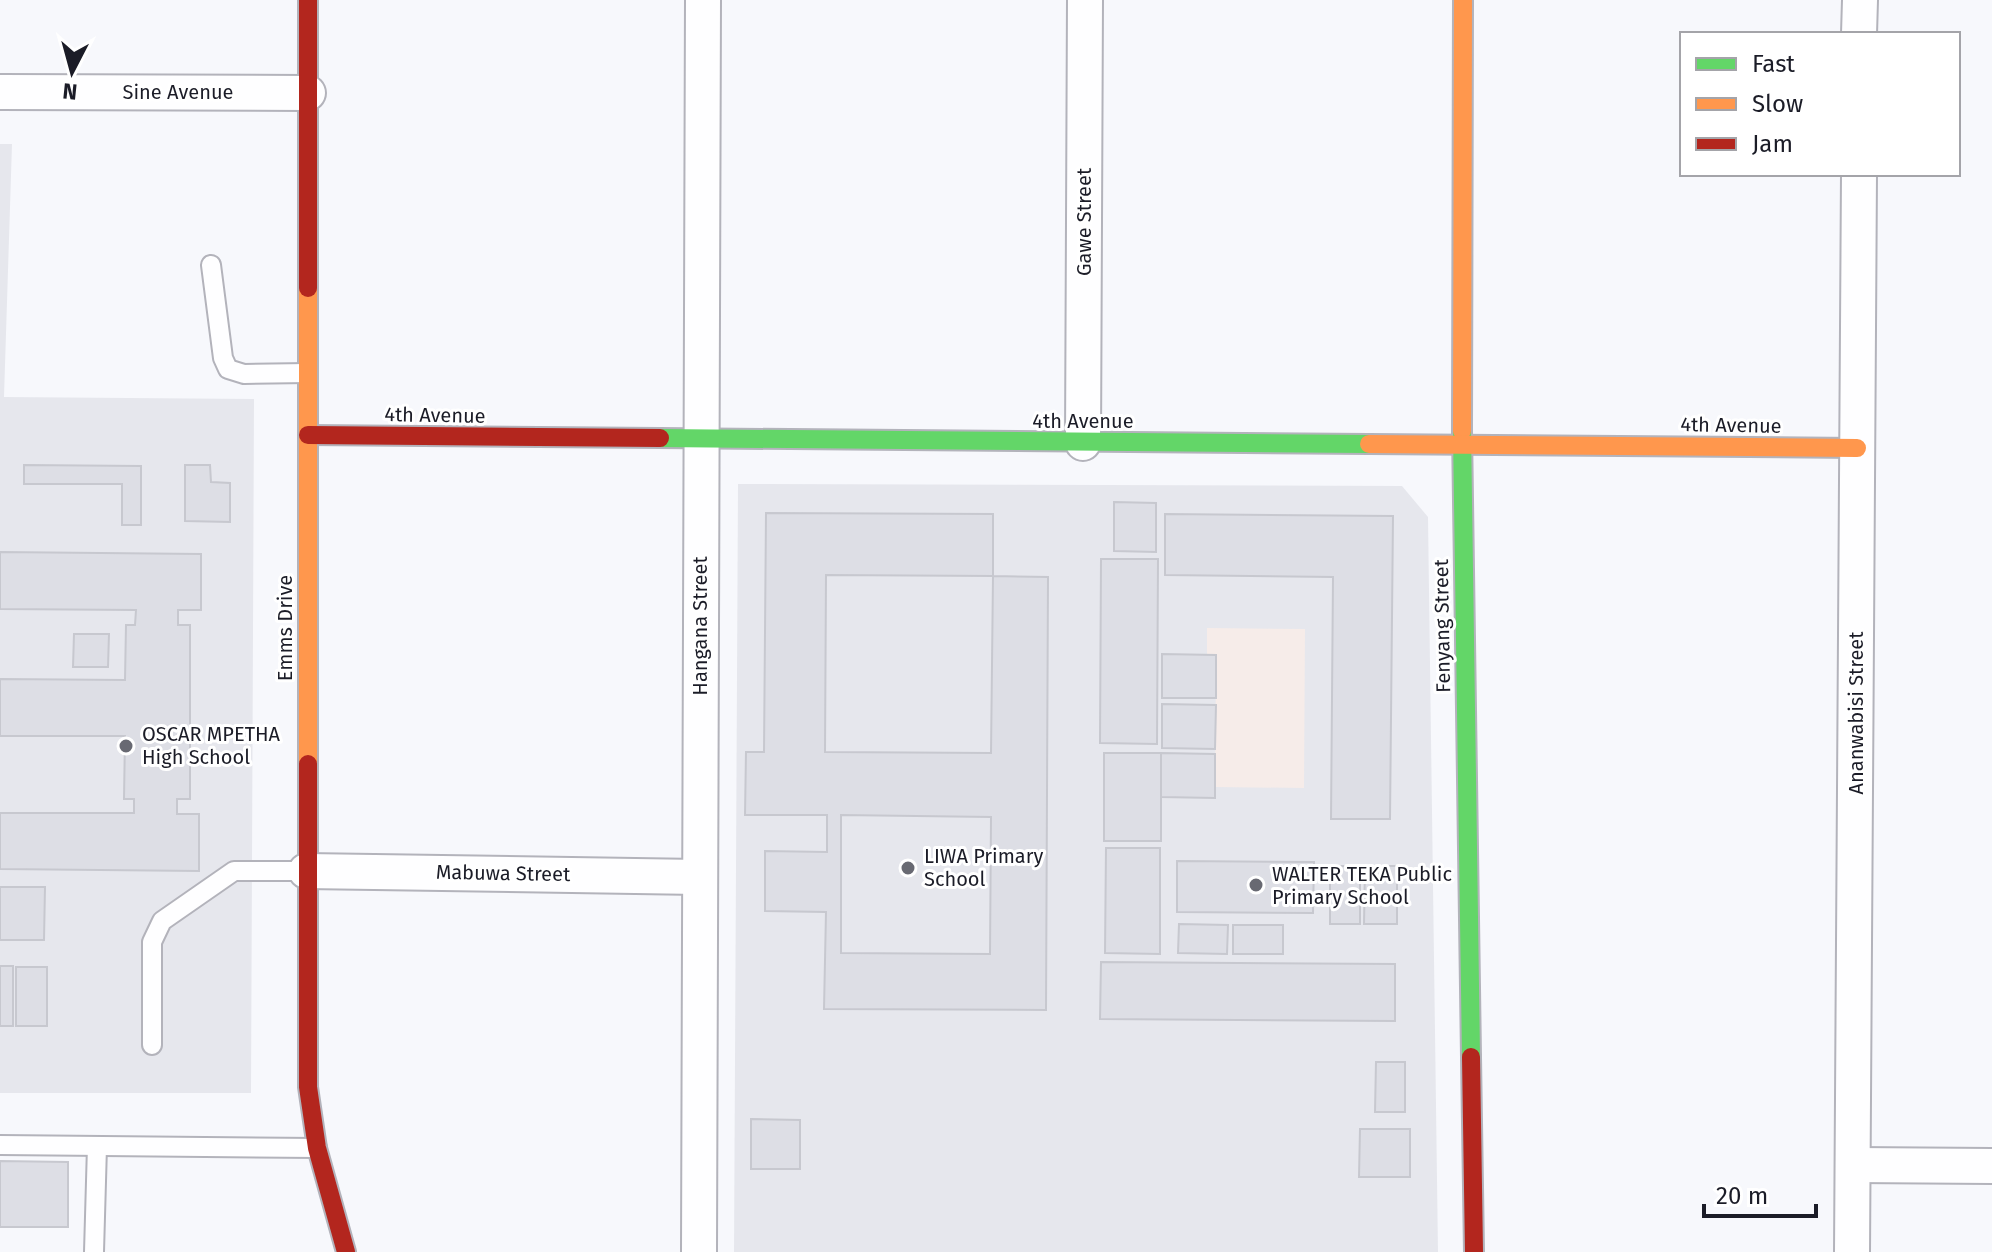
<svg xmlns="http://www.w3.org/2000/svg" width="1992" height="1252" viewBox="0 0 1992 1252" font-family="'Fira Sans',sans-serif">
  <style>
    .built { fill: #e6e7ed }
    .green { fill: #f6ece9 }
    .building { fill: #dddee5; stroke: #c7c8cf; stroke-width: 2; fill-rule: evenodd }
    .lines { fill: none; stroke-linecap: round; stroke-linejoin: round }
    .lane-casing { stroke: #b3b3bb; stroke-width: 22 }
    .street-casing { stroke: #b3b3bb; stroke-width: 38 }
    .fast-casing { stroke: #b3b3bb; stroke-width: 22 }
    .slow-casing { stroke: #b3b3bb; stroke-width: 22 }
    .jam-casing { stroke: #b3b3bb; stroke-width: 22 }
    .lane { stroke: #fefeff; stroke-width: 18 }
    .street { stroke: #fefeff; stroke-width: 34 }
    .fast { stroke: #63d668; stroke-width: 18 }
    .slow { stroke: #ff974d; stroke-width: 18 }
    .jam { stroke: #b3261e; stroke-width: 18 }
    .poi-dot { fill: #686972; stroke: #fff; stroke-width: 3 }
    .labels { text-anchor: middle; stroke-width: 6; stroke-linejoin: round; paint-order: stroke }
    .street-label { font-size: 20px; fill: #1b1c27; stroke: #fff }
    .poi-label { font-size: 20px; fill: #1b1c27; stroke: #fff; text-anchor: start }
  </style>
  <rect width="100%" height="100%" fill="#f7f8fc"/>
  <!-- built -->
  <g class="built">
    <path d="M 0,144 L 12,144 L 4,397 L 254,399 L 251,1093 L 0,1093 Z"/>
    <path d="M 738,484 L 1402,486 L 1428,517 L 1438,1252 L 734,1252 Z"/>
  </g>
  <!-- green -->
  <path class="green" d="M 1207,628 L 1305,629 L 1304,788 L 1215,787 L 1216,655 L 1207,654 Z"/>
  <!-- building -->
  <g class="building">
    <path d="M 24,465 L 141,466 L 141,525 L 122,525 L 122,484 L 24,484 Z"/>
    <path d="M 185,465 L 210,465 L 211,482 L 230,483 L 230,522 L 185,521 Z"/>
    <path d="M 1114,502 L 1156,503 L 1156,552 L 1114,551 Z"/>
    <path d="M 766,513 L 993,514 L 993,576 L 1048,577 L 1046,1010 L 824,1009 L 826,912 L 765,911 L 765,851 L 827,852 L 827,815 L 745,815 L 746,752 L 764,752 ZM 826,575 L 993,576 L 991,753 L 825,752 ZM 841,815 L 991,817 L 990,954 L 841,953 Z"/>
    <path d="M 1165,514 L 1393,516 L 1390,819 L 1331,819 L 1333,577 L 1165,575 Z"/>
    <path d="M 0,552 L 201,554 L 201,610 L 178,610 L 178,625 L 190,625 L 190,799 L 177,799 L 177,814 L 199,814 L 199,871 L 0,869 L 0,813 L 134,813 L 134,799 L 124,799 L 125,736 L 0,736 L 0,679 L 125,680 L 126,625 L 135,625 L 136,610 L 0,609 Z"/>
    <path d="M 1101,559 L 1158,559 L 1157,744 L 1100,743 Z"/>
    <path d="M 74,634 L 109,634 L 108,667 L 73,667 Z"/>
    <path d="M 1162,654 L 1216,655 L 1216,698 L 1162,698 Z"/>
    <path d="M 1162,704 L 1216,705 L 1215,749 L 1162,748 Z"/>
    <rect x="1104" y="753" width="57" height="88"/>
    <path d="M 1161,753 L 1215,754 L 1215,798 L 1161,797 Z"/>
    <path d="M 1106,848 L 1160,848 L 1160,954 L 1105,953 Z"/>
    <path d="M 1177,861 L 1314,862 L 1313,913 L 1177,912 Z"/>
    <rect x="1330" y="866" width="30" height="58"/>
    <path d="M 1365,866 L 1397,866 L 1397,924 L 1364,924 Z"/>
    <path d="M 0,887 L 45,887 L 44,940 L 0,940 Z"/>
    <path d="M 1179,924 L 1228,925 L 1227,954 L 1178,953 Z"/>
    <rect x="1233" y="925" width="50" height="29"/>
    <path d="M 1101,962 L 1395,964 L 1395,1021 L 1100,1019 Z"/>
    <rect x="0" y="966" width="13" height="60"/>
    <rect x="16" y="967" width="31" height="59"/>
    <path d="M 1376,1062 L 1405,1062 L 1405,1112 L 1375,1112 Z"/>
    <path d="M 751,1119 L 800,1120 L 800,1169 L 751,1169 Z"/>
    <path d="M 1360,1129 L 1410,1129 L 1410,1177 L 1359,1177 Z"/>
    <path d="M 0,1161 L 68,1162 L 68,1227 L 0,1227 Z"/>
  </g>
  <g class="lines">
    <!-- lane casing -->
    <g class="lane-casing">
      <g id="lane">
        <path d="M 211,265 L 223,358 L 228,369 L 244,374 L 308,373"/>
        <path d="M 152,1045 L 152,942 L 162,921 L 234,871 L 306,871"/>
        <path d="M 0,1145 L 317,1148"/>
        <path d="M 94,1252 L 97,1146"/>
      </g>
    </g>
    <!-- street casing -->
    <g class="street-casing">
      <g id="street">
        <path d="M 1859,34 L 1860,0"/>
        <path d="M 0,92 L 308,93"/>
        <path d="M 1083,443 L 1085,0"/>
        <path d="M 306,871 L 699,877"/>
        <path d="M 1854,1165 L 1992,1166"/>
        <path d="M 699,1252 L 703,0"/>
        <path d="M 1852,1252 L 1859,174"/>
      </g>
    </g>
    <!-- fast casing -->
    <g class="fast-casing">
      <g id="fast">
        <path d="M 1462,431 L 1471,1057"/>
        <path d="M 660,438 L 1369,444"/>
      </g>
    </g>
    <!-- slow casing -->
    <g class="slow-casing">
      <g id="slow">
        <path d="M 308,288 L 308,764"/>
        <path d="M 1462,431 L 1463,0"/>
        <path d="M 1369,444 L 1857,448"/>
      </g>
    </g>
    <!-- jam casing -->
    <g class="jam-casing">
      <g id="jam">
        <path d="M 308,0 L 308,288"/>
        <path d="M 308,435 L 660,438"/>
        <path d="M 308,764 L 308,1087 L 317,1148 L 346,1252"/>
        <path d="M 1471,1057 L 1474,1252"/>
      </g>
    </g>
    <!-- lane -->
    <use href="#lane" class="lane"/>
    <!-- street -->
    <use href="#street" class="street"/>
    <!-- fast -->
    <use href="#fast" class="fast"/>
    <!-- slow -->
    <use href="#slow" class="slow"/>
    <!-- jam -->
    <use href="#jam" class="jam"/>
  </g>
  <!-- markers -->
  <g class="poi-dot">
    <circle cx="126" cy="746" r="8"/>
    <circle cx="908" cy="868" r="8"/>
    <circle cx="1256" cy="885" r="8"/>
  </g>
  <g class="labels">
    <!-- street labels -->
    <g class="street-label">
      <text x="178" y="99">Sine Avenue</text>
      <text transform="translate(1084 222) rotate(-90)" y="7">Gawe Street</text>
      <text transform="translate(435 415) rotate(1)" y="7">4th Avenue</text>
      <text x="1083" y="428">4th Avenue</text>
      <text transform="translate(1731 425) rotate(1)" y="7">4th Avenue</text>
      <text transform="translate(700 626) rotate(-90)" y="7">Hangana Street</text>
      <text transform="translate(1442 626) rotate(-91)" y="7">Fenyang Street</text>
      <text transform="translate(285 628) rotate(-90)" y="7">Emms Drive</text>
      <text transform="translate(1856 713) rotate(-90)" y="7">Ananwabisi Street</text>
      <text transform="translate(503 873) rotate(1)" y="7">Mabuwa Street</text>
    </g>
    <!-- poi labels -->
    <g class="poi-label">
      <text x="142" y="741">OSCAR MPETHA<tspan x="142" dy="23">High School</tspan></text>
      <text x="924" y="863">LIWA Primary<tspan x="924" dy="23">School</tspan></text>
      <text x="1272" y="881">WALTER TEKA Public<tspan x="1272" dy="23">Primary School</tspan></text>
    </g>
  </g>
  <!-- legend -->
  <rect x="1680" y="32" width="280" height="144" fill="#ffffff" stroke="#a4a4a9" stroke-width="2"/>
  <rect x="1696" y="58" width="40" height="12" fill="#63d668" stroke="#a4a4a9" stroke-width="2"/>
  <text x="1752" y="72" font-size="24" fill="#1b1c27">Fast</text>
  <rect x="1696" y="98" width="40" height="12" fill="#ff974d" stroke="#a4a4a9" stroke-width="2"/>
  <text x="1752" y="112" font-size="24" fill="#1b1c27">Slow</text>
  <rect x="1696" y="138" width="40" height="12" fill="#b3261e" stroke="#a4a4a9" stroke-width="2"/>
  <text x="1752" y="152" font-size="24" fill="#1b1c27">Jam</text>
  <!-- north arrow -->
  <g transform="translate(72 72) rotate(186)" stroke="#ffffff" stroke-width="6" paint-order="stroke">
  <path d="M0-6L14 30L0 20L-14 30Z" fill="#1b1c27"/>
  <text y="-12" font-size="22" font-weight="bold" text-anchor="middle" fill="#1b1c27">N</text>
  </g>
  <!-- scale -->
  <path d="M1704 1204v12h112v-12" fill="none" stroke="#1b1c27" stroke-width="4"/>
  <text x="1716" y="1204" font-size="24" fill="#1b1c27" stroke="#ffffff" stroke-width="6" paint-order="stroke">20 m</text>
</svg>
